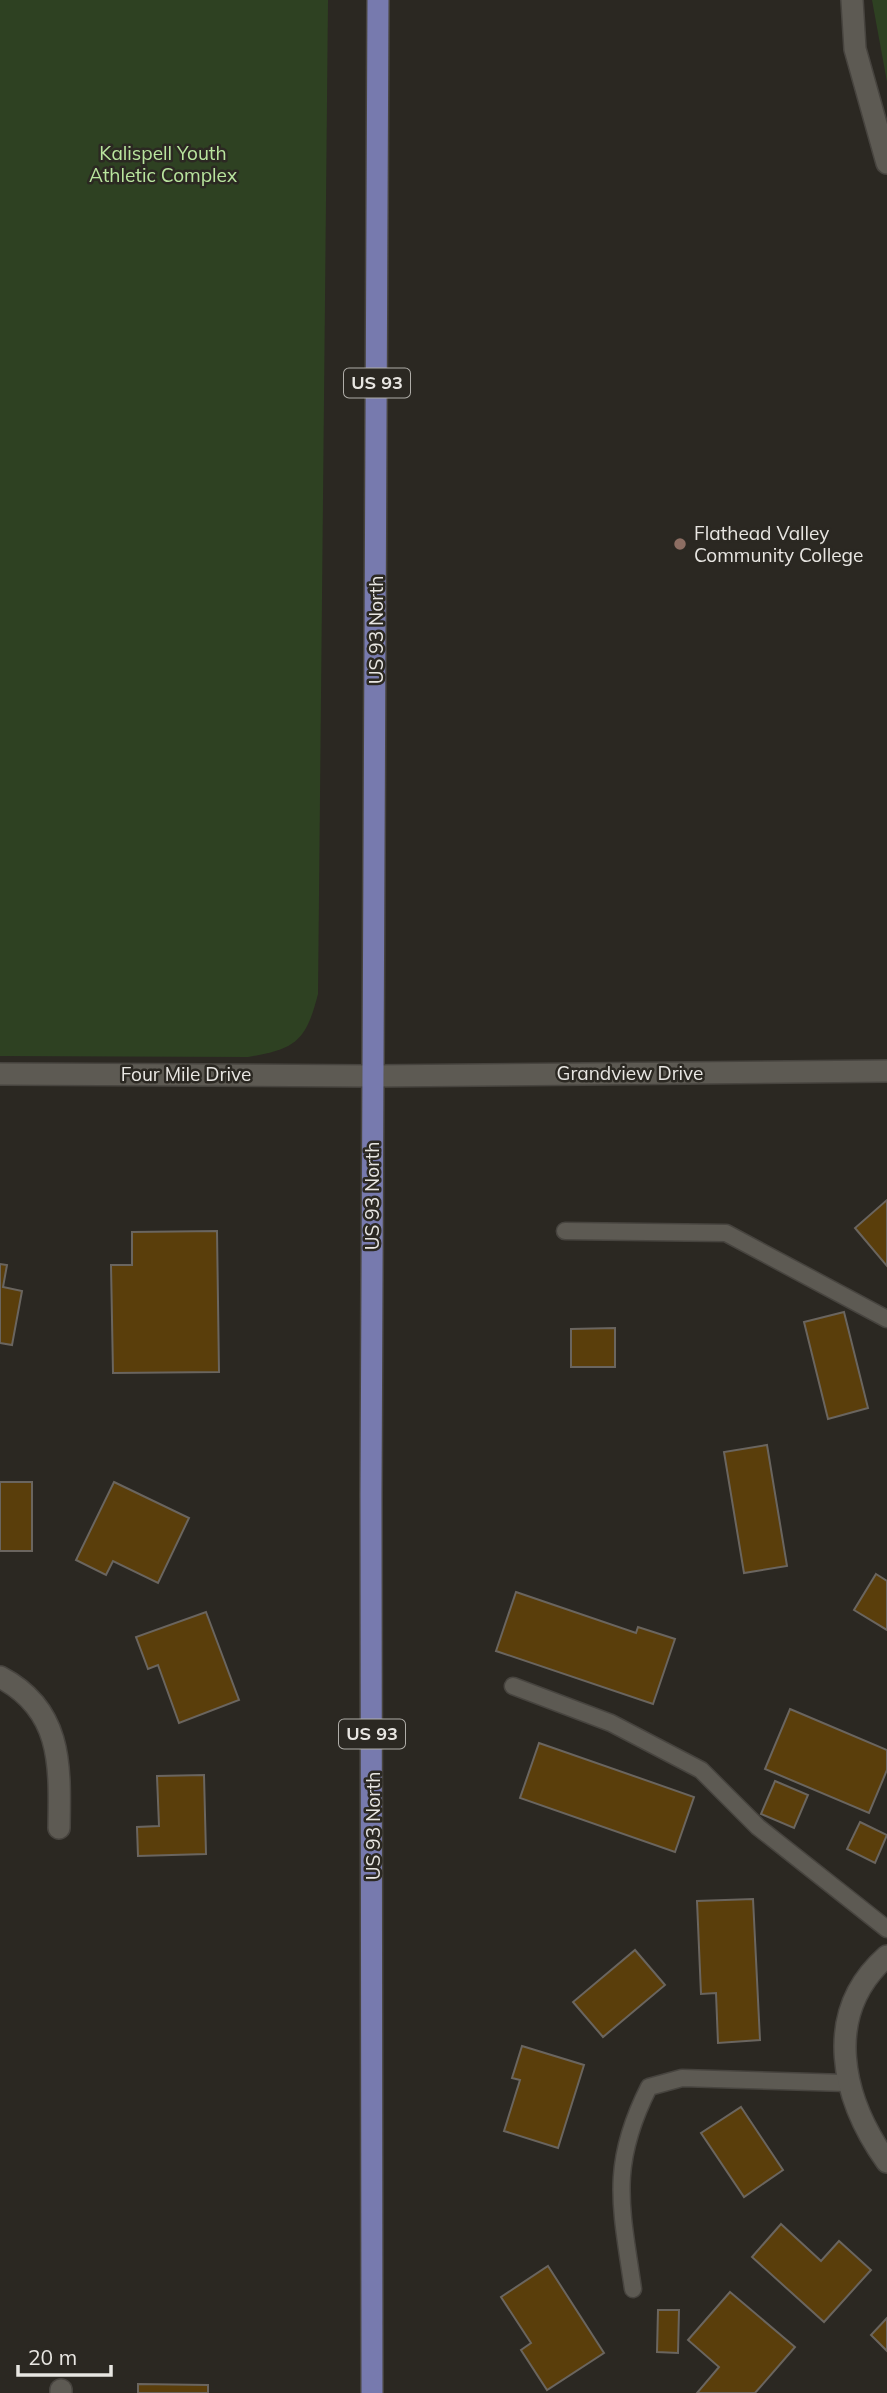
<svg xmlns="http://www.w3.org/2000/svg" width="887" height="2393" viewBox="0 0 887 2393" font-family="Mulish,sans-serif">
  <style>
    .green { fill: #2e4122 }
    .building { fill: #5a3e0b; stroke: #6a655f; stroke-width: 2 }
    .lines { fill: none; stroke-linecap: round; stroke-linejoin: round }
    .service-casing { stroke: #47443f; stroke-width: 19 }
    .minor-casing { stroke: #47443f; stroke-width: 24 }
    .tertiary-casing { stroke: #47443f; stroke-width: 24 }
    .primary-casing { stroke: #47443f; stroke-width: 24 }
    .service { stroke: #5d5a53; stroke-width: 16 }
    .minor { stroke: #5d5a53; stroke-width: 21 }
    .tertiary { stroke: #5d5a53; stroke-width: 21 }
    .primary { stroke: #777aae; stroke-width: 21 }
    .education-dot { fill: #8d6e63; stroke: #2b2822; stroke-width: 2.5 }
    .labels { text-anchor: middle; stroke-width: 5; stroke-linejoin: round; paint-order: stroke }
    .shield { fill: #2b2822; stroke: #afada8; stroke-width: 2 }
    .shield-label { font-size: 18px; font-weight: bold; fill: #e8e6e2 }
    .park-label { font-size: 19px; fill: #b9e59e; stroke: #2b2822 }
    .poi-label { font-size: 19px; fill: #e8e6e2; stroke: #2b2822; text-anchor: start }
    .street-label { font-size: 19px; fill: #e8e6e2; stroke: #2b2822 }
  </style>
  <rect width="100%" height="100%" fill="#2b2822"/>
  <!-- green -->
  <g class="green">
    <path d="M 0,0 L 328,0 L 318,994 C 306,1041 296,1049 248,1057 L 0,1056 Z"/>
    <path d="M 872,0 L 887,0 L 887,82 Z"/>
  </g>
  <!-- building -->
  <g class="building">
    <path d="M 887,1200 L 887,1266 L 855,1228 Z"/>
    <path d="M 217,1231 L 219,1372 L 113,1373 L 111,1265 L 132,1265 L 132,1232 Z"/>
    <path d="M 0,1264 L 7,1265 L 3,1287 L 22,1291 L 12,1345 L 0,1343 Z"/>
    <path d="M 844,1312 L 868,1408 L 828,1419 L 804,1322 Z"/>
    <path d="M 615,1328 L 615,1367 L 571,1367 L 571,1329 Z"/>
    <path d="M 767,1445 L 787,1566 L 744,1573 L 724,1452 Z"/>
    <rect x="0" y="1482" width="32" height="69"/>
    <path d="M 114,1482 L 189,1518 L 158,1583 L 113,1561 L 106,1575 L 76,1560 Z"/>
    <path d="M 876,1574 L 887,1581 L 887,1630 L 854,1610 Z"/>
    <path d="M 516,1592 L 636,1633 L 638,1627 L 675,1639 L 653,1704 L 496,1651 Z"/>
    <path d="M 206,1612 L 239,1700 L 179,1723 L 158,1665 L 148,1669 L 136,1637 Z"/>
    <path d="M 790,1709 L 887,1750 L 887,1770 L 869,1813 L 765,1769 Z"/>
    <path d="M 539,1743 L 694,1797 L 675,1852 L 520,1798 Z"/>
    <path d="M 204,1775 L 206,1854 L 138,1856 L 137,1827 L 159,1826 L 157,1776 Z"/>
    <path d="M 775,1781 L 808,1795 L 794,1828 L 761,1814 Z"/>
    <path d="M 860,1822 L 887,1835 L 875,1863 L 847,1849 Z"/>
    <path d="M 753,1899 L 760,2040 L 718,2043 L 716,1993 L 701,1994 L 697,1901 Z"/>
    <path d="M 635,1950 L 665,1985 L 603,2037 L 573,2002 Z"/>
    <path d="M 522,2046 L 584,2065 L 558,2148 L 504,2131 L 520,2080 L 512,2078 Z"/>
    <path d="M 741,2107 L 783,2170 L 744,2197 L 701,2133 Z"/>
    <path d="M 781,2224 L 821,2261 L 839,2241 L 871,2270 L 824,2322 L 752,2257 Z"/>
    <path d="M 548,2266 L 604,2353 L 547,2390 L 521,2350 L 531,2343 L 501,2297 Z"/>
    <path d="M 730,2292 L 795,2347 L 755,2393 L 697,2393 L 719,2367 L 688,2340 Z"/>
    <path d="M 658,2310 L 679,2310 L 678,2353 L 657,2352 Z"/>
    <path d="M 887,2318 L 887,2351 L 871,2335 Z"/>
    <path d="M 138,2384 L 208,2385 L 208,2393 L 138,2393 Z"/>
  </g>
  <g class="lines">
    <!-- service casing -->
    <g class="service-casing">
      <g id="service">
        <path d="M 565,1231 L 726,1233 L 887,1319"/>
        <path d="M 513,1686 L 611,1723 L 701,1770 L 758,1827 L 887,1929"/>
        <path d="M 633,2289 C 621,2206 609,2166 649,2087 L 682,2078 L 847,2083"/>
      </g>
    </g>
    <!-- minor casing -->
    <g class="minor-casing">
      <g id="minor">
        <path d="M 852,0 L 855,49 L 887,163"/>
        <path d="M 373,1076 L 887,1071"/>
        <path d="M 0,1677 C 63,1710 60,1766 59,1828"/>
        <path d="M 887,1956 C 821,2014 842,2099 887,2162"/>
        <path d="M 61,2393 L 61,2390"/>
      </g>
    </g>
    <!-- tertiary casing -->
    <g class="tertiary-casing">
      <path id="tertiary" d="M 0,1074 L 373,1076"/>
    </g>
    <!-- primary casing -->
    <g class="primary-casing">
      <path id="primary" d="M 372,2393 L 371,1494 L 378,0"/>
    </g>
    <!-- service -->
    <use href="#service" class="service"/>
    <!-- minor -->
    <use href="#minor" class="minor"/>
    <!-- tertiary -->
    <use href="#tertiary" class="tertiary"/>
    <!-- primary -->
    <use href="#primary" class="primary"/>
  </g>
  <!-- markers -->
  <circle class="education-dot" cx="680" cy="544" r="7"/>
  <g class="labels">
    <!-- shield labels -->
    <g class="shield">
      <rect x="344" y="368.5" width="66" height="29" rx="5"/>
      <rect x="339" y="1719.5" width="66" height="29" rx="5"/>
    </g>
    <g class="shield-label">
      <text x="377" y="389">US 93</text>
      <text x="372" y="1740">US 93</text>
    </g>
    <!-- park labels -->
    <g class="park-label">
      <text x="163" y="160">Kalispell Youth<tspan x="163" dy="22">Athletic Complex</tspan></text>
    </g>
    <!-- poi labels -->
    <g class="poi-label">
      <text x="694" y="540">Flathead Valley<tspan x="694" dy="22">Community College</tspan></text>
    </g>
    <!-- street labels -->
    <g class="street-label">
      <text transform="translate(376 630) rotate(-90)" y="7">US 93 North</text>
      <text x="630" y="1080">Grandview Drive</text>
      <text x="186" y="1081">Four Mile Drive</text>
      <text transform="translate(372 1196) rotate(-90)" y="7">US 93 North</text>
      <text transform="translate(373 1826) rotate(-90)" y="7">US 93 North</text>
    </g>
  </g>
  <!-- scale -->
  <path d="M18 2365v10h93v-10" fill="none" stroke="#e8e6e2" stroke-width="3.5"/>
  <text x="28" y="2365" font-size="21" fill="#e8e6e2" stroke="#2b2822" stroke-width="5" paint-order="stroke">20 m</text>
</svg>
